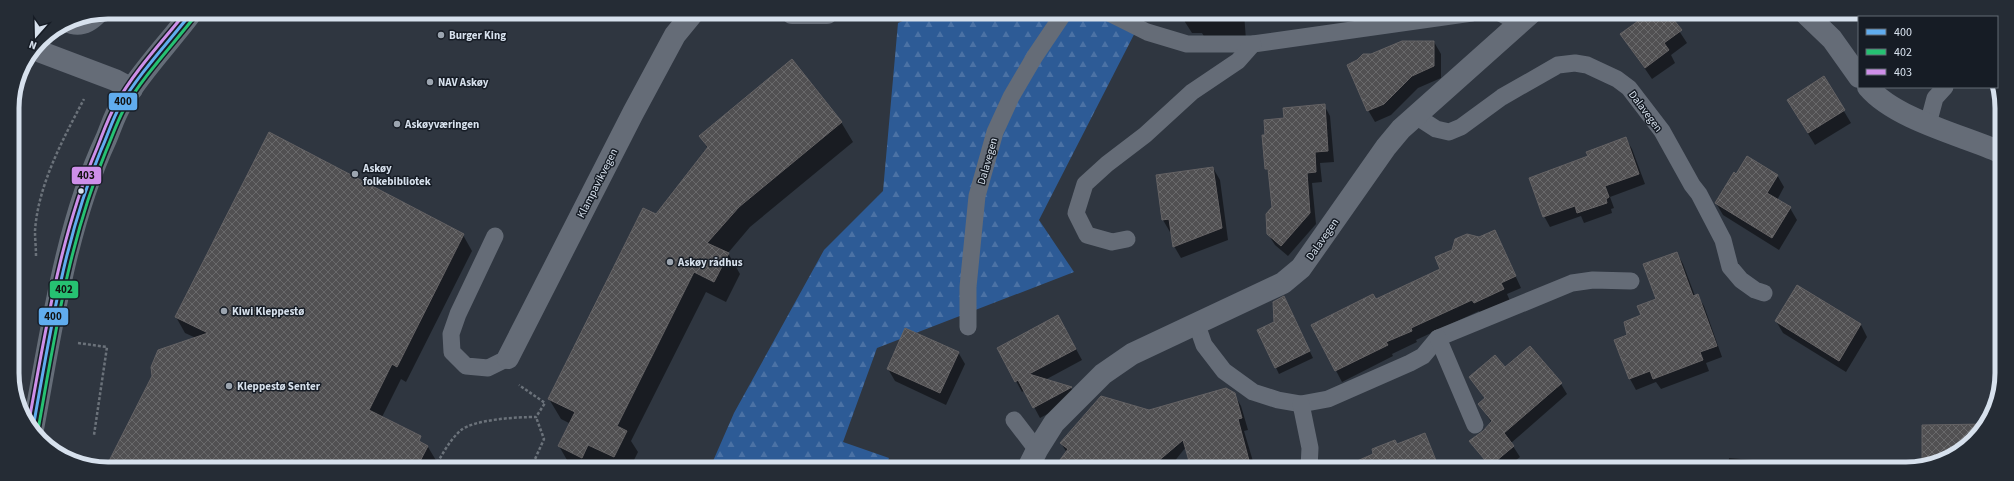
<svg xmlns="http://www.w3.org/2000/svg" width="2014" height="481" viewBox="0 0 2014 481" font-family="'Source Sans 3',sans-serif">
  <style>
    .forest { fill: url(#forest-firs) }
    .shadow { fill: #0007 }
    .building { fill: url(#building-cross-hatch); stroke: #646264 }
    .lines { fill: none; stroke-linecap: round; stroke-linejoin: round }
    .path { stroke: #6b727a; stroke-width: 2.5; stroke-dasharray: 3 2; stroke-linecap: butt }
    .service { stroke: #656c77; stroke-width: 17 }
    .minor { stroke: #656c77; stroke-width: 22 }
    .primary { stroke: #656d78; stroke-width: 22 }
    .bus-1-casing { stroke: #161c25; stroke-width: 6 }
    .bus-2-casing { stroke: #161c25; stroke-width: 6 }
    .bus-3-casing { stroke: #161c25; stroke-width: 6 }
    .bus-1 { stroke: #60acee; stroke-width: 3 }
    .bus-2 { stroke: #26c172; stroke-width: 3 }
    .bus-3 { stroke: #ce8fe9; stroke-width: 3 }
    .poi-dot { fill: #9ca5b0; stroke: #161c25; stroke-width: 1.5 }
    .bus-dot { fill: #d7e1ed; stroke: #161c25; stroke-width: 1.5 }
    .labels { text-anchor: middle; stroke-width: 3; stroke-linejoin: round; paint-order: stroke }
    .poi-label { font-size: 11px; font-weight: bold; fill: #d7e1ed; stroke: #161c25; text-anchor: start }
    .street-label { font-size: 11px; fill: #d7e1ed; stroke: #161c25 }
    .rim { fill: none; stroke: #d7e1ed; stroke-width: 5 }
    .line-badge { stroke: #161c25; stroke-width: 1.5 }
    .pale-badge-label { font-size: 11px; text-anchor: middle; font-weight: bold; fill: #111 }
  </style>
  <defs>
    <pattern id="forest-firs" width="22" height="20" patternUnits="userSpaceOnUse"><rect width="22" height="20" fill="#2d5b96"/><path d="M5 1l3.5 6h-7zM16 11l3.5 6h-7z" fill="#4b72a5"/></pattern>
    <pattern id="building-cross-hatch" width="8" height="8" patternUnits="userSpaceOnUse"><rect width="8" height="8" fill="#515052"/><path d="M0 0l8 8M0 8l8-8" fill="none" stroke="#69696b"/></pattern>
  </defs>
  <rect width="100%" height="100%" fill="#2f3640"/>
  <!-- forest -->
  <path class="forest" d="M 921,13 L 1145,13 L 1039,220 L 1074,272 L 877,348 L 843,442 L 889,458 L 885,468 L 710,468 L 734,413 L 824,250 L 883,191 L 898,23 Z"/>
  <!-- shadow -->
  <g class="shadow">
    <path d="M 1184,13 L 1244,13 L 1246,40 L 1208,43 L 1202,33 L 1192,33 L 1185,22 Z"/>
    <path d="M 1649,14 L 1668,14 L 1687,43 L 1671,55 L 1675,63 L 1652,79 L 1621,34 Z"/>
    <path d="M 1434,42 L 1441,54 L 1441,78 L 1418,88 L 1391,115 L 1375,122 L 1368,110 L 1371,55 Z"/>
    <path d="M 1824,78 L 1851,123 L 1815,145 L 1795,112 Z"/>
    <path d="M 1324,105 L 1330,116 L 1334,162 L 1320,163 L 1322,182 L 1312,183 L 1316,224 L 1288,256 L 1275,245 L 1268,234 L 1273,207 L 1270,174 L 1266,168 L 1266,136 L 1285,119 Z"/>
    <path d="M 841,122 L 853,142 L 750,227 L 728,253 L 740,274 L 726,302 L 706,292 L 631,441 L 638,452 L 630,468 L 607,468 L 600,464 L 599,468 L 571,467 L 559,446 L 571,424 L 561,419 L 549,399 L 656,215 L 708,149 L 701,136 Z"/>
    <path d="M 1626,139 L 1632,149 L 1645,184 L 1610,197 L 1614,208 L 1611,209 L 1612,213 L 1584,223 L 1581,216 L 1550,227 L 1544,216 L 1589,156 Z"/>
    <path d="M 1213,168 L 1220,180 L 1228,240 L 1181,258 L 1174,246 L 1172,231 L 1170,232 L 1163,220 Z"/>
    <path d="M 1736,175 L 1777,175 L 1784,187 L 1777,200 L 1790,208 L 1797,220 L 1779,250 L 1723,215 L 1716,203 Z"/>
    <path d="M 1495,232 L 1521,288 L 1507,294 L 1510,301 L 1481,314 L 1479,311 L 1416,340 L 1417,342 L 1392,354 L 1393,356 L 1342,382 L 1312,325 L 1375,300 L 1441,269 L 1479,238 Z"/>
    <path d="M 463,235 L 472,251 L 406,382 L 401,379 L 382,417 L 416,435 L 421,443 L 428,447 L 437,462 L 434,467 L 107,467 L 153,376 L 196,338 L 185,333 L 176,317 Z"/>
    <path d="M 1677,253 L 1683,264 L 1695,296 L 1697,295 L 1704,306 L 1722,357 L 1706,363 L 1709,371 L 1661,389 L 1656,382 L 1636,390 L 1630,379 L 1628,335 L 1657,299 Z"/>
    <path d="M 1798,286 L 1861,325 L 1867,337 L 1846,372 L 1783,333 L 1776,321 Z"/>
    <path d="M 1287,304 L 1313,358 L 1279,374 L 1258,331 L 1275,323 Z"/>
    <path d="M 1064,327 L 1082,360 L 1045,380 L 1071,388 L 1077,398 L 1040,418 L 1025,390 L 1022,392 L 1016,381 Z"/>
    <path d="M 958,352 L 965,364 L 946,405 L 895,381 L 888,369 Z"/>
    <path d="M 1505,368 L 1561,384 L 1567,394 L 1511,443 L 1520,457 L 1506,468 L 1491,468 L 1470,441 L 1492,423 L 1479,404 L 1485,399 L 1471,377 Z"/>
    <path d="M 1996,391 L 2000,391 L 1996,402 Z"/>
    <path d="M 1234,394 L 1241,406 L 1248,430 L 1244,431 L 1255,468 L 1192,468 L 1186,447 L 1169,468 L 1055,468 L 1067,453 L 1061,443 L 1149,411 Z"/>
    <path d="M 1986,425 L 1969,445 L 1943,462 Z"/>
    <path d="M 1424,435 L 1440,468 L 1344,468 L 1343,466 Z"/>
    <path d="M 1729,458 L 1800,464 L 1803,469 L 1728,469 Z"/>
    <path d="M 944,464 L 949,468 L 942,468 Z"/>
  </g>
  <!-- building -->
  <g class="building">
    <path d="M 1648,14 L 1669,14 L 1682,30 L 1664,43 L 1669,50 L 1645,68 L 1620,34 Z"/>
    <path d="M 1402,41 L 1434,41 L 1434,66 L 1412,76 L 1384,104 L 1367,111 L 1347,65 L 1357,60 L 1363,54 L 1371,54 Z"/>
    <path d="M 792,59 L 842,122 L 739,207 L 707,243 L 729,253 L 714,282 L 694,272 L 617,426 L 627,431 L 614,457 L 588,445 L 582,458 L 558,446 L 575,412 L 548,399 L 643,208 L 656,214 L 708,147 L 699,136 Z"/>
    <path d="M 1824,76 L 1845,110 L 1808,133 L 1787,100 Z"/>
    <path d="M 1325,104 L 1328,151 L 1315,152 L 1316,172 L 1307,173 L 1310,213 L 1281,246 L 1267,234 L 1266,214 L 1272,207 L 1268,169 L 1265,169 L 1262,135 L 1265,135 L 1264,120 L 1284,118 L 1283,108 Z"/>
    <path d="M 269,132 L 464,234 L 397,367 L 392,364 L 369,410 L 421,436 L 419,441 L 428,446 L 417,467 L 106,467 L 152,376 L 151,367 L 158,350 L 208,333 L 175,317 Z"/>
    <path d="M 1626,137 L 1639,174 L 1605,186 L 1609,197 L 1606,199 L 1607,203 L 1577,213 L 1575,206 L 1543,217 L 1529,178 L 1588,156 L 1586,152 Z"/>
    <path d="M 1747,156 L 1778,175 L 1767,193 L 1791,207 L 1772,238 L 1715,203 L 1734,172 L 1736,174 Z"/>
    <path d="M 1213,167 L 1222,228 L 1173,247 L 1169,219 L 1162,220 L 1156,175 Z"/>
    <path d="M 1495,230 L 1516,276 L 1501,283 L 1504,289 L 1474,303 L 1472,300 L 1411,328 L 1412,331 L 1386,342 L 1388,345 L 1335,371 L 1311,325 L 1373,294 L 1376,299 L 1440,269 L 1435,257 L 1452,250 L 1455,239 L 1467,234 L 1479,237 Z"/>
    <path d="M 1677,252 L 1693,296 L 1698,294 L 1717,346 L 1700,352 L 1703,360 L 1653,379 L 1650,371 L 1629,379 L 1614,340 L 1627,335 L 1624,322 L 1641,315 L 1637,306 L 1656,299 L 1643,264 Z"/>
    <path d="M 1797,285 L 1861,324 L 1839,361 L 1775,321 Z"/>
    <path d="M 1284,296 L 1310,351 L 1275,368 L 1257,330 L 1274,322 L 1273,302 Z"/>
    <path d="M 1058,315 L 1076,349 L 1029,374 L 1072,387 L 1033,408 L 1018,380 L 1015,382 L 997,348 Z"/>
    <path d="M 905,328 L 959,352 L 940,393 L 887,369 Z"/>
    <path d="M 1530,346 L 1562,383 L 1504,433 L 1514,446 L 1490,466 L 1469,441 L 1483,431 L 1492,421 L 1478,404 L 1485,398 L 1469,377 L 1495,355 L 1505,367 Z"/>
    <path d="M 1226,388 L 1235,393 L 1242,418 L 1238,419 L 1251,468 L 1191,468 L 1183,440 L 1150,468 L 1054,468 L 1068,449 L 1060,443 L 1101,396 L 1149,410 Z"/>
    <path d="M 1987,424 L 1969,445 L 1943,462 L 1922,467 L 1922,425 Z"/>
    <path d="M 1425,433 L 1439,468 L 1341,468 L 1373,454 L 1372,449 L 1395,440 L 1397,444 Z"/>
  </g>
  <g class="lines">
    <!-- path -->
    <g class="path">
      <path d="M 36,256 C 36,248 35,239 35,231 C 38,185 63,139 84,99"/>
      <path d="M 78,343 L 107,347 L 94,435"/>
      <path d="M 435,467 C 442,455 449,441 460,431 C 473,419 519,417 536,417 L 545,403 L 519,385"/>
      <path d="M 531,468 L 544,439 L 536,417"/>
    </g>
    <!-- service -->
    <g class="service">
      <path d="M 1109,13 L 1147,32 L 1187,44 L 1253,44 L 1472,13"/>
      <path d="M 1500,13 L 1519,23 L 1520,13"/>
      <path d="M 65,23 C 79,30 90,25 100,14"/>
      <path d="M 1416,116 L 1436,129 L 1449,132 L 1461,127 L 1502,97 L 1558,65 L 1575,63 L 1587,65 L 1617,79 L 1629,88 L 1662,131 L 1692,185 L 1699,194 L 1723,240 L 1730,267 L 1741,280 L 1755,290 L 1764,293"/>
      <path d="M 1928,124 L 1935,98 L 1945,87"/>
      <path d="M 495,236 L 458,314 L 451,334 L 452,352 L 466,366 L 488,368 L 508,358"/>
      <path d="M 1127,239 L 1112,242 L 1087,235 L 1076,213 L 1085,184 L 1107,164 L 1145,135 L 1192,92 L 1238,61 L 1253,44"/>
      <path d="M 1197,325 L 1204,345 L 1224,371 L 1253,392 L 1278,400 L 1301,404 L 1328,399 L 1410,363 L 1423,356 L 1438,338 L 1572,283 L 1593,280 L 1631,281"/>
      <path d="M 968,327 L 968,287 L 977,196 L 995,132 L 1011,97 L 1035,56 L 1064,13"/>
      <path d="M 1438,338 L 1475,425"/>
      <path d="M 1301,404 L 1310,448 L 1309,468"/>
      <path d="M 1014,420 L 1037,450"/>
    </g>
    <!-- minor -->
    <g class="minor">
      <path d="M 792,13 L 827,13"/>
      <path d="M 1806,14 L 1832,39 L 1859,77"/>
      <path d="M 36,46 L 41,52 L 115,80 L 132,89"/>
      <path d="M 1868,87 C 1895,119 1961,135 2000,152"/>
      <path d="M 508,358 L 633,113 L 675,35 L 693,13"/>
      <path d="M 1028,468 L 1037,450 L 1054,423 L 1103,374 L 1132,354 L 1283,283 L 1301,268 L 1386,147 L 1401,129 L 1531,13"/>
    </g>
    <!-- primary -->
    <path class="primary" d="M 33,429 C 51,333 65,227 106,139 C 111,127 115,114 122,103 C 142,70 169,43 192,12"/>
    <!-- bus-1 casing -->
    <g class="bus-1-casing">
      <path id="bus-1" d="M 33,428 C 50,334 64,239 101,150 C 108,135 112,120 120,106 C 140,72 168,43 192,12"/>
    </g>
    <!-- bus-2 casing -->
    <g class="bus-2-casing">
      <path id="bus-2" d="M 38,430 C 55,335 69,240 106,151 C 112,137 117,122 124,109 C 144,75 172,46 196,15"/>
    </g>
    <!-- bus-3 casing -->
    <g class="bus-3-casing">
      <path id="bus-3" d="M 29,421 C 46,329 60,235 97,148 C 103,133 108,118 116,104 C 135,70 162,42 186,12"/>
    </g>
    <!-- bus-1 -->
    <use href="#bus-1" class="bus-1"/>
    <!-- bus-2 -->
    <use href="#bus-2" class="bus-2"/>
    <!-- bus-3 -->
    <use href="#bus-3" class="bus-3"/>
  </g>
  <!-- markers -->
  <g class="poi-dot">
    <circle cx="441" cy="35" r="4"/>
    <circle cx="430" cy="82" r="4"/>
    <circle cx="397" cy="124" r="4"/>
    <circle cx="355" cy="174" r="4"/>
    <circle cx="670" cy="262" r="4"/>
    <circle cx="224" cy="311" r="4"/>
    <circle cx="229" cy="386" r="4"/>
  </g>
  <circle class="bus-dot" cx="81" cy="191" r="3.5"/>
  <g class="labels">
    <!-- poi labels -->
    <g class="poi-label">
      <text x="449" y="39">Burger King</text>
      <text x="438" y="86">NAV Askøy</text>
      <text x="405" y="128">Askøyværingen</text>
      <text x="363" y="172">Askøy<tspan x="363" dy="13">folkebibliotek</tspan></text>
      <text x="678" y="266">Askøy rådhus</text>
      <text x="232" y="315">Kiwi Kleppestø</text>
      <text x="237" y="390">Kleppestø Senter</text>
    </g>
    <!-- street labels -->
    <g class="street-label">
      <text transform="translate(1646 111) rotate(53)" y="4">Dalavegen</text>
      <text transform="translate(987 161) rotate(-74)" y="4">Dalavegen</text>
      <text transform="translate(597 183) rotate(-63)" y="4">Klampavikvegen</text>
      <text transform="translate(1322 239) rotate(-55)" y="4">Dalavegen</text>
    </g>
  </g>
  <!-- crop -->
  <path d="M0 0H2014V481H0ZM108 19H1906A89 89 0 0 1 1995 108V373A89 89 0 0 1 1906 462H108A89 89 0 0 1 19 373V108A89 89 0 0 1 108 19Z" fill="#252c35" fill-rule="evenodd"/>
  <path class="rim" d="M108 19H1906A89 89 0 0 1 1995 108V373A89 89 0 0 1 1906 462H108A89 89 0 0 1 19 373V108A89 89 0 0 1 108 19Z"/>
  <g class="line-badge">
    <rect x="108" y="92" width="30" height="19" rx="4" fill="#60acee"/>
    <rect x="71" y="166" width="31" height="19" rx="4" fill="#ce8fe9"/>
    <rect x="49" y="280" width="30" height="19" rx="4" fill="#26c172"/>
    <rect x="38" y="307" width="31" height="19" rx="4" fill="#60acee"/>
  </g>
  <g class="pale-badge-label">
    <text x="123" y="105">400</text>
    <text x="86" y="179">403</text>
    <text x="64" y="293">402</text>
    <text x="53" y="320">400</text>
  </g>
  <!-- legend -->
  <rect x="1858" y="16" width="140" height="72" fill="#161c25" stroke="#636b75"/>
  <rect x="1866" y="29" width="20" height="6" fill="#60acee" stroke="#636b75"/>
  <text x="1894" y="36" font-size="12" fill="#d7e1ed">400</text>
  <rect x="1866" y="49" width="20" height="6" fill="#26c172" stroke="#636b75"/>
  <text x="1894" y="56" font-size="12" fill="#d7e1ed">402</text>
  <rect x="1866" y="69" width="20" height="6" fill="#ce8fe9" stroke="#636b75"/>
  <text x="1894" y="76" font-size="12" fill="#d7e1ed">403</text>
  <!-- north arrow -->
  <g transform="translate(36 36) rotate(200)" stroke="#161c25" stroke-width="3" paint-order="stroke">
  <path d="M0-3L7 15L0 10L-7 15Z" fill="#d7e1ed"/>
  <text y="-6" font-size="11" font-weight="bold" text-anchor="middle" fill="#d7e1ed">N</text>
  </g>
</svg>
